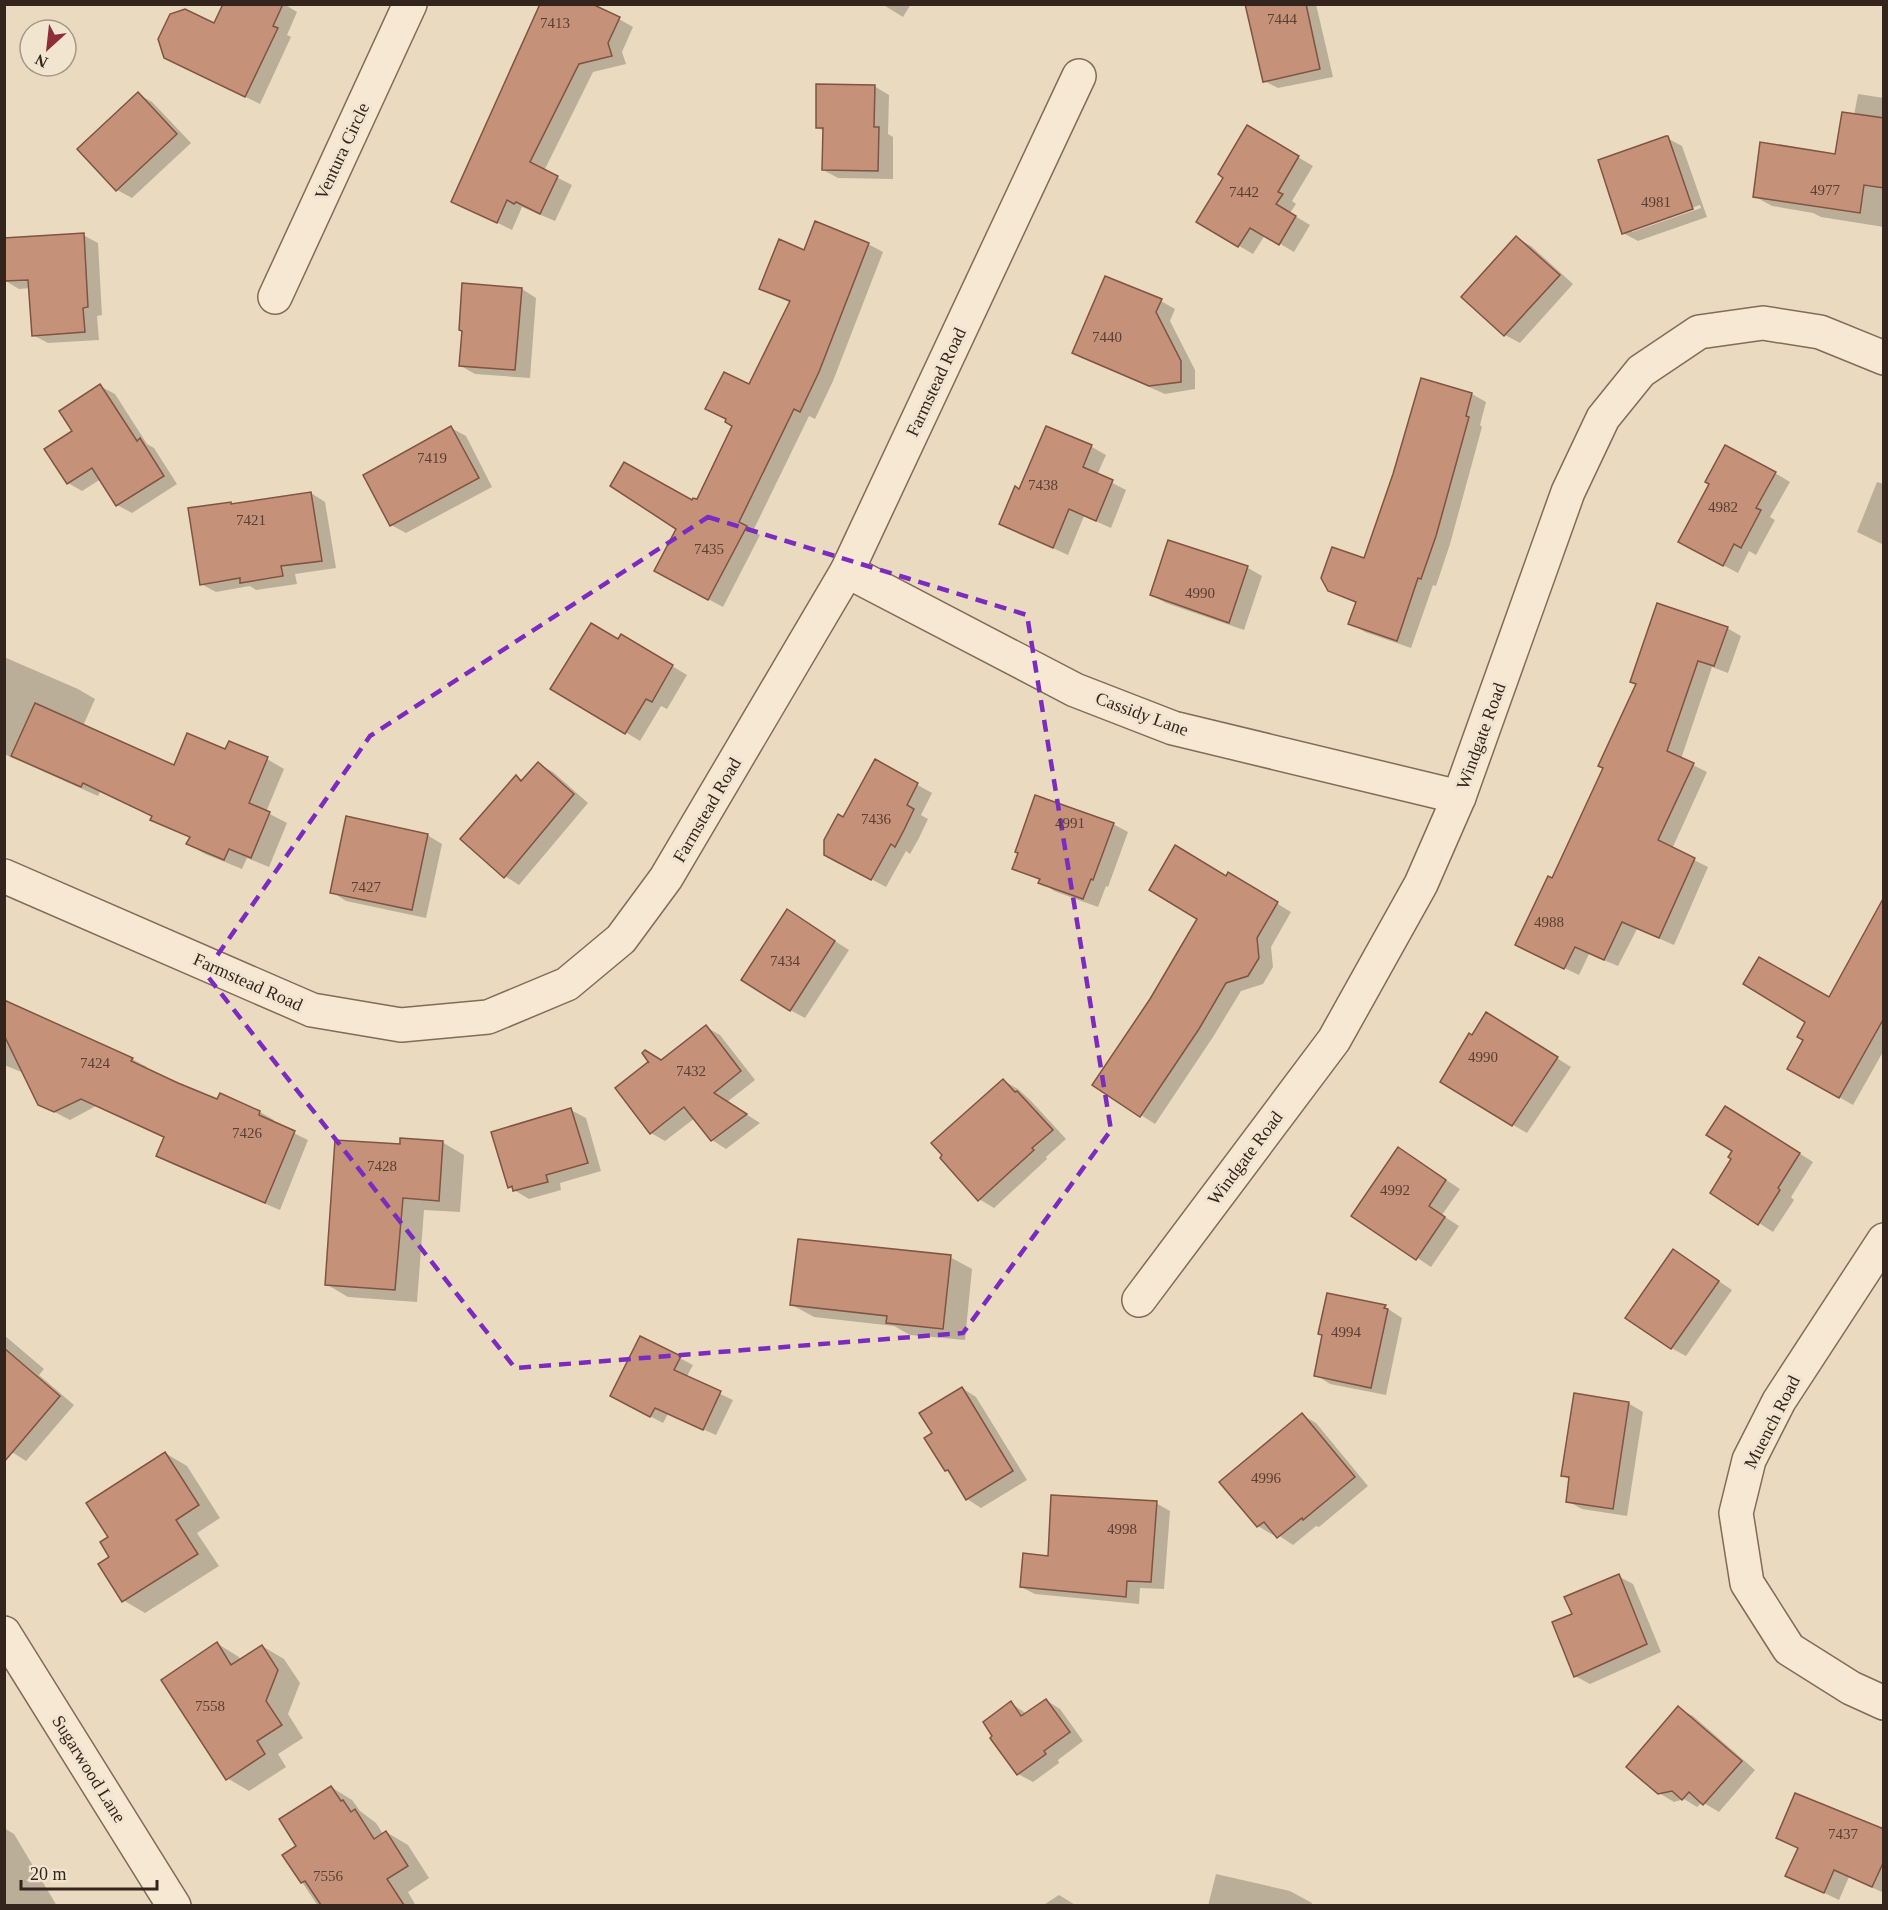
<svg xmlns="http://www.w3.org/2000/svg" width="1888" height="1910" viewBox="0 0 1888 1910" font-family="'Times New Roman',serif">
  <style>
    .shadow { fill: #0003; fill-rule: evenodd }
    .building { fill: #c69179; stroke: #7f5441; stroke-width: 1.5 }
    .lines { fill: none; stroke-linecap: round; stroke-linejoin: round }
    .minor-casing { stroke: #826b59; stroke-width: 36 }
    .minor { stroke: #f6e8d3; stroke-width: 33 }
    .marked { fill: none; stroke: #7b2cbf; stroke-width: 4.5; stroke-dasharray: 12 8; stroke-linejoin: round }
    .labels { text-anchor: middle; stroke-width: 6; stroke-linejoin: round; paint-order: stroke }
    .number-label { font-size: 15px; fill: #584034 }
    .street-label { font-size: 18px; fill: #33251d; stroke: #f2e5cf }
  </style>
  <rect width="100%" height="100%" fill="#eadac0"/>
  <!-- shadow -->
  <g class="shadow">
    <path d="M 224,4 L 284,4 L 297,12 L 287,35 L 291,37 L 260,104 L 180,65 L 214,25 Z"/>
    <path d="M 882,4 L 911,4 L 903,17 Z"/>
    <path d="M 1247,4 L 1316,4 L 1333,77 L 1278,88 L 1264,81 Z"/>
    <path d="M 619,19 L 633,27 L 622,52 L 626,64 L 593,72 L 544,171 L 572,185 L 555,221 L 522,207 L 512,230 L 453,201 Z"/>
    <path d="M 874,86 L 889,95 L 888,134 L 893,137 L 893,179 L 838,178 L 823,170 L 824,131 L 817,127 Z"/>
    <path d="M 138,94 L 152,102 L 191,143 L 132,198 L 117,190 L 79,149 Z"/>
    <path d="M 1858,94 L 1884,98 L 1884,227 L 1821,217 L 1813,213 L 1772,206 L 1754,196 L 1837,155 L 1854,115 Z"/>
    <path d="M 1248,128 L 1313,166 L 1292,201 L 1296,204 L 1290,213 L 1310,225 L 1294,252 L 1265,235 L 1253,254 L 1198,222 L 1225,177 Z"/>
    <path d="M 1667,138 L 1682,146 L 1707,217 L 1638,241 L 1623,233 ZM 1700,205 L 1701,208 L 1632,232 L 1632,229 Z"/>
    <path d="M 83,235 L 98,243 L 102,315 L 97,316 L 99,340 L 48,343 L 33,335 L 30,288 L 19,289 L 4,280 Z"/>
    <path d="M 1516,238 L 1531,246 L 1573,284 L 1520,343 L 1505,335 L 1463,297 Z"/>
    <path d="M 868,244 L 883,252 L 833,381 L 815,419 L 809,416 L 753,531 L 760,535 L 723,607 L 670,579 L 693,502 L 697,501 L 734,426 L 749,387 L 791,303 L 761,289 L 805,252 Z"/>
    <path d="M 522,289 L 536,298 L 530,378 L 475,374 L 461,366 Z"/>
    <path d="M 1161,301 L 1175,309 L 1170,321 L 1195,370 L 1195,389 L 1165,394 L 1089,361 L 1074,352 Z"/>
    <path d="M 1422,380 L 1472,394 L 1486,402 L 1480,425 L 1482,427 L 1450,544 L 1436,586 L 1433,585 L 1411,648 L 1365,632 L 1350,623 L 1357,603 L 1329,589 L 1365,560 L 1395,474 Z"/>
    <path d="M 100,386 L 115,394 L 147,444 L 154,448 L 177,484 L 132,513 L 117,505 L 101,479 L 82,491 L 68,483 L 74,431 Z"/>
    <path d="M 451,428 L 466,436 L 492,487 L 406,533 L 391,525 Z"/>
    <path d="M 1046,428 L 1092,447 L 1106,455 L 1097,475 L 1126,490 L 1111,528 L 1084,516 L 1068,555 L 1000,524 L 1020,491 Z"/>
    <path d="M 1775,473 L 1790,482 L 1770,517 L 1775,520 L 1756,555 L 1749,551 L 1738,573 L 1694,550 Z"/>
    <path d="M 1877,482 L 1884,484 L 1884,545 L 1857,532 Z"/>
    <path d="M 311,493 L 325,502 L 336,568 L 295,574 L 297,584 L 256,590 L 250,586 L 216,592 L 201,584 L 231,503 L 234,505 Z"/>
    <path d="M 1169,542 L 1248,568 L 1262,576 L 1244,630 L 1166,603 L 1151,595 Z"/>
    <path d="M 1727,628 L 1741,636 L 1728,673 L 1712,667 L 1681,759 L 1707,772 L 1672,849 L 1708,867 L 1674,945 L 1637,929 L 1618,966 L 1589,954 L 1579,975 L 1530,952 L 1553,880 L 1604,768 L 1599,766 Z"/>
    <path d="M 622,636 L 687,675 L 667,709 L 661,706 L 640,741 L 552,688 L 618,641 Z"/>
    <path d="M 4,657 L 78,689 L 95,699 L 83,726 L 174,766 L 226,751 L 267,759 L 284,769 L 266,812 L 287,823 L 269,867 L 247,858 L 242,869 L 205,854 L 188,844 L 191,838 L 152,820 L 153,817 L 100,792 L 98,796 L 4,754 Z"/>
    <path d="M 875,761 L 932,793 L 921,815 L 928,819 L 919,838 L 910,854 L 906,851 L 886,887 L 841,863 L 844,819 Z"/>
    <path d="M 539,764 L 553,772 L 588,803 L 519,885 L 505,876 L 516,776 L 524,781 Z"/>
    <path d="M 1113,824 L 1128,832 L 1108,887 L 1106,886 L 1098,907 L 1054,891 L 1041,881 L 1014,868 Z"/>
    <path d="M 427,835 L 442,844 L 426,918 L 346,901 L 332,892 Z"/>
    <path d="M 1228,874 L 1291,912 L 1271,947 L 1273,967 L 1263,984 L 1241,991 L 1213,1037 L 1155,1124 L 1094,1085 L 1152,1000 L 1199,918 Z"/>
    <path d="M 1884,900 L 1884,1050 L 1853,1105 L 1789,1069 L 1830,999 Z"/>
    <path d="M 802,920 L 849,950 L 805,1018 L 790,1010 Z"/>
    <path d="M 4,1001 L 132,1059 L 147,1067 L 145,1069 L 218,1101 L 260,1112 L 274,1120 L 273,1123 L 308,1140 L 280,1210 L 172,1164 L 158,1156 L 165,1138 L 96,1106 L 70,1120 L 39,1104 L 24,1073 L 4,1065 Z"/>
    <path d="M 1501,1023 L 1571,1067 L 1527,1133 L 1513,1125 L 1473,1037 Z"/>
    <path d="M 706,1027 L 720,1035 L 755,1080 L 727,1102 L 760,1123 L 726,1149 L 712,1140 L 695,1118 L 665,1141 L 651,1133 L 654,1067 Z"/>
    <path d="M 1004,1081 L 1018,1089 L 1031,1101 L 1066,1139 L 1046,1157 L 1047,1159 L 994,1208 L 979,1199 Z"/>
    <path d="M 571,1110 L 586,1118 L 601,1171 L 560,1183 L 561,1190 L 529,1199 L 509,1187 Z"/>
    <path d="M 1740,1116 L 1813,1162 L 1791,1197 L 1794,1200 L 1773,1232 L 1759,1223 L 1734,1151 Z"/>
    <path d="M 442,1142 L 464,1155 L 460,1212 L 424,1210 L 417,1302 L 348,1297 L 326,1284 L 401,1145 Z"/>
    <path d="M 1413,1158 L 1460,1189 L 1442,1215 L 1459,1226 L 1431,1267 L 1354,1216 Z"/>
    <path d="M 1674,1251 L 1732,1290 L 1686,1356 L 1671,1348 Z"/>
    <path d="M 950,1257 L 972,1269 L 965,1340 L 910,1335 L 894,1326 L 814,1317 L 792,1305 Z"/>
    <path d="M 1328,1294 L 1385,1307 L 1402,1318 L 1386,1395 L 1330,1384 L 1316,1375 L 1324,1336 Z"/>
    <path d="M 4,1335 L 44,1369 L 39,1375 L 74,1405 L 26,1461 L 4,1447 Z"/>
    <path d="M 641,1338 L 693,1365 L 686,1378 L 733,1400 L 716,1435 L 668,1414 L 663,1423 L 624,1403 Z"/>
    <path d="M 962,1388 L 976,1397 L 1027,1480 L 981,1508 L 967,1499 L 951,1473 L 946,1470 L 934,1433 Z"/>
    <path d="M 1628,1403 L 1643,1412 L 1627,1516 L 1582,1509 L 1567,1501 L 1570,1480 L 1562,1475 Z"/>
    <path d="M 1302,1415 L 1316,1423 L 1368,1486 L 1319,1527 L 1316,1526 L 1293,1545 L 1275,1533 L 1273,1535 L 1258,1526 L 1221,1482 Z"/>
    <path d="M 165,1453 L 187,1466 L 220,1518 L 197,1533 L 219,1566 L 145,1613 L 123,1600 L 111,1557 L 110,1537 Z"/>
    <path d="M 1156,1503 L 1170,1511 L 1164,1589 L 1140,1588 L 1139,1604 L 1035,1594 L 1021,1587 L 1049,1557 Z"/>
    <path d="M 1618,1576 L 1633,1584 L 1661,1652 L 1590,1684 L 1575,1676 L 1574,1615 Z"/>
    <path d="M 218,1644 L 239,1657 L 241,1660 L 262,1646 L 284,1659 L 300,1683 L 288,1714 L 303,1738 L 278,1754 L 286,1767 L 249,1791 L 227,1778 Z"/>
    <path d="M 1046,1700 L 1060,1709 L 1083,1741 L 1058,1760 L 1059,1763 L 1033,1782 L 1018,1774 L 1011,1703 L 1027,1714 Z"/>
    <path d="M 1678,1708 L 1693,1716 L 1755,1770 L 1719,1812 L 1702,1802 L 1697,1807 L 1684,1799 L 1674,1802 L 1659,1793 Z"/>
    <path d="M 331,1787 L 352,1800 L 360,1811 L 376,1823 L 383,1834 L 386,1832 L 408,1845 L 429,1878 L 408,1892 L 416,1906 L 318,1906 L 284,1855 L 298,1846 Z"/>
    <path d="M 4,1828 L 14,1834 L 57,1906 L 4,1906 Z"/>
    <path d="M 1884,1831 L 1884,1893 L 1849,1877 L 1839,1900 L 1787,1875 L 1799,1849 L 1777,1837 Z"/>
    <path d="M 1216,1874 L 1290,1891 L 1312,1903 L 1311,1906 L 1208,1906 Z"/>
    <path d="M 1059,1895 L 1077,1906 L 1042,1906 Z"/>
  </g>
  <!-- building -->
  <g class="building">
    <path d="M 223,4 L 283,4 L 273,26 L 278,28 L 245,97 L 164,58 L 158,39 L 170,14 L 185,9 L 214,23 Z"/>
    <path d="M 540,4 L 592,4 L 620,17 L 608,43 L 612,56 L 579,64 L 530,162 L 558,176 L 540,214 L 516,202 L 514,204 L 507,200 L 497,223 L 451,202 Z"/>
    <path d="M 1245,4 L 1306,4 L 1320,69 L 1263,82 Z"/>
    <path d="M 816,84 L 875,85 L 874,127 L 879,127 L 878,171 L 822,170 L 823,128 L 816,128 Z"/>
    <path d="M 138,92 L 177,134 L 116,191 L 77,149 Z"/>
    <path d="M 1842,112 L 1884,118 L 1884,188 L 1864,185 L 1860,213 L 1753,197 L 1760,142 L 1835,154 Z"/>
    <path d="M 1247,125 L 1299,156 L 1278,192 L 1283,194 L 1276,204 L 1296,216 L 1279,245 L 1250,228 L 1238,247 L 1196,222 L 1223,178 L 1218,174 Z"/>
    <path d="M 1666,136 L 1668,136 L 1693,209 L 1622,234 L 1598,160 Z"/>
    <path d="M 815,221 L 869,243 L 819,372 L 800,412 L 794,409 L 739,522 L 747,526 L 708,600 L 654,571 L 676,529 L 610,486 L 624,462 L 692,500 L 693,498 L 697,499 L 732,426 L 725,422 L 726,419 L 705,409 L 724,372 L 749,384 L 790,301 L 759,289 L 779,239 L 804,250 Z"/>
    <path d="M 84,233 L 88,307 L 83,308 L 85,332 L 32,336 L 28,280 L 4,281 L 4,238 Z"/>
    <path d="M 1516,236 L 1560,275 L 1504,336 L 1461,297 Z"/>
    <path d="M 1105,276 L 1162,299 L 1156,312 L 1181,361 L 1181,382 L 1149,386 L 1072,353 Z"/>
    <path d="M 462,283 L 522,288 L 515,370 L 459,366 L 462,331 L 459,330 Z"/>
    <path d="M 1421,378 L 1472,393 L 1466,416 L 1469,417 L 1436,536 L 1421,579 L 1418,578 L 1397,641 L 1348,624 L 1356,602 L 1328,591 L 1321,578 L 1332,547 L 1364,558 L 1393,474 Z"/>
    <path d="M 100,384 L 137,441 L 140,438 L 164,476 L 116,506 L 92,468 L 67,484 L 44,449 L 72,431 L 59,411 Z"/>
    <path d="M 451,426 L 479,478 L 390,526 L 363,475 Z"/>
    <path d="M 1046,426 L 1092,445 L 1083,467 L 1113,480 L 1096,521 L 1069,509 L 1053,548 L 999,524 L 1015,486 L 1019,489 Z"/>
    <path d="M 1725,445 L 1776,472 L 1756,508 L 1761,510 L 1741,548 L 1734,544 L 1723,566 L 1678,542 L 1709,484 L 1705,482 Z"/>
    <path d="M 311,492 L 322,561 L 281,566 L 283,576 L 240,583 L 240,578 L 200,585 L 188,508 L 231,502 L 231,504 Z"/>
    <path d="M 1168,540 L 1248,566 L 1229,623 L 1150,595 Z"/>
    <path d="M 1657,603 L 1728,627 L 1714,666 L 1698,661 L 1667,751 L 1694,763 L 1658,840 L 1695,858 L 1659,938 L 1622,922 L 1604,960 L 1575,947 L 1564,969 L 1515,945 L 1548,876 L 1552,878 L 1603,768 L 1598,766 L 1636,684 L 1630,682 Z"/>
    <path d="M 591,623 L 618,639 L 621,634 L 673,665 L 652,702 L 646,699 L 625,734 L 550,689 Z"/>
    <path d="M 35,703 L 174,765 L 187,733 L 225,749 L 229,741 L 268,757 L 249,803 L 270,812 L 251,858 L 229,849 L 224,860 L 186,844 L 190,837 L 150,820 L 152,816 L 83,783 L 81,787 L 11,756 Z"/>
    <path d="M 875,759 L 918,783 L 907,805 L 914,809 L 904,830 L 895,847 L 891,844 L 871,880 L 824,855 L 824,840 L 838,814 L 843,817 Z"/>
    <path d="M 538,762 L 574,794 L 504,878 L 460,839 L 516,775 L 521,781 Z"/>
    <path d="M 1035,795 L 1114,823 L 1093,880 L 1091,879 L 1083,899 L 1038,883 L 1040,879 L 1012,869 L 1018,853 L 1015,852 Z"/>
    <path d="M 346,816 L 428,834 L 412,910 L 330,893 Z"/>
    <path d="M 1175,845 L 1226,876 L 1228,872 L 1278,902 L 1257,938 L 1259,958 L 1248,976 L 1226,983 L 1199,1029 L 1140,1117 L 1092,1085 L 1150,999 L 1197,919 L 1149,890 Z"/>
    <path d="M 1884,897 L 1884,1018 L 1839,1098 L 1787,1069 L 1803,1040 L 1797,1037 L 1805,1022 L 1743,984 L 1759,957 L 1829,997 Z"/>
    <path d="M 787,909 L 835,941 L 790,1011 L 741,980 Z"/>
    <path d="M 4,1000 L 133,1058 L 131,1061 L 178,1083 L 217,1099 L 220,1093 L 260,1111 L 259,1115 L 295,1131 L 265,1203 L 156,1156 L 164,1137 L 81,1099 L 54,1112 L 38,1105 L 4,1035 Z"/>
    <path d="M 1486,1012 L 1558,1057 L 1512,1126 L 1440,1082 L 1469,1033 L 1472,1035 Z"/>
    <path d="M 706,1025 L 741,1071 L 714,1093 L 747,1114 L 711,1141 L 684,1107 L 650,1134 L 615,1088 L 648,1062 L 649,1063 L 642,1053 L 645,1050 L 661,1060 Z"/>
    <path d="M 1003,1079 L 1015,1092 L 1017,1091 L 1053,1130 L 1032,1148 L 1034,1150 L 978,1201 L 940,1158 L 942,1155 L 931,1143 Z"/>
    <path d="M 1725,1106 L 1800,1153 L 1778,1188 L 1780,1190 L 1758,1225 L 1710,1193 L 1731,1159 L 1728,1157 L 1732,1151 L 1706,1135 Z"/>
    <path d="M 571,1108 L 588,1163 L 546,1175 L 548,1182 L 513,1191 L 512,1186 L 508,1188 L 491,1132 Z"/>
    <path d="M 400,1138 L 443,1141 L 439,1201 L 403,1198 L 395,1290 L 325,1285 L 335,1140 L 400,1144 Z"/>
    <path d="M 1398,1147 L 1446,1180 L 1429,1206 L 1445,1217 L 1416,1260 L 1351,1216 Z"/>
    <path d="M 798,1239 L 951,1255 L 943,1329 L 886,1323 L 887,1316 L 790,1305 Z"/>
    <path d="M 1673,1249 L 1719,1281 L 1671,1349 L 1625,1318 Z"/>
    <path d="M 1327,1293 L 1386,1305 L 1384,1308 L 1388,1309 L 1371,1388 L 1314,1376 L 1322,1335 L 1318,1334 Z"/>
    <path d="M 640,1336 L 681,1356 L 674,1370 L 721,1391 L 703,1430 L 655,1408 L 650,1417 L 610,1396 Z"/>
    <path d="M 4,1348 L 60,1396 L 4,1462 Z"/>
    <path d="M 962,1387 L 1013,1471 L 966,1500 L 948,1470 L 945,1471 L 924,1438 L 932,1433 L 919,1413 Z"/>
    <path d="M 1574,1393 L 1629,1402 L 1613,1509 L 1566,1502 L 1569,1477 L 1561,1476 Z"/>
    <path d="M 1302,1413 L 1355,1477 L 1303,1520 L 1302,1518 L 1277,1538 L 1264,1522 L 1257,1527 L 1219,1482 Z"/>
    <path d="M 165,1452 L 199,1505 L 176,1520 L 198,1554 L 122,1602 L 98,1564 L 109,1557 L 100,1542 L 108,1537 L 86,1503 Z"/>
    <path d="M 1051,1495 L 1157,1501 L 1151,1582 L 1127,1581 L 1126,1597 L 1020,1587 L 1023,1553 L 1048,1556 Z"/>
    <path d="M 1619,1574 L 1647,1644 L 1574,1677 L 1552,1622 L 1572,1614 L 1564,1597 Z"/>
    <path d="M 217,1642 L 231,1665 L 262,1645 L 278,1670 L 266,1701 L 282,1725 L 257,1741 L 265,1754 L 226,1780 L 161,1680 Z"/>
    <path d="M 1046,1699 L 1070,1732 L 1044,1751 L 1046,1754 L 1017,1775 L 990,1738 L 992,1736 L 983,1722 L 1011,1701 L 1021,1716 Z"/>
    <path d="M 1678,1706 L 1742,1761 L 1703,1805 L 1689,1792 L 1682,1800 L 1672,1791 L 1658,1794 L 1626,1767 Z"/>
    <path d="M 331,1786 L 341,1801 L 343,1800 L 351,1812 L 355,1809 L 374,1839 L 386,1831 L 408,1866 L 387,1879 L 404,1905 L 321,1905 L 305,1881 L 301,1883 L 282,1855 L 296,1846 L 279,1819 Z"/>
    <path d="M 1795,1793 L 1884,1829 L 1884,1861 L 1872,1887 L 1834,1870 L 1824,1893 L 1785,1876 L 1798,1848 L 1776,1838 Z"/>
  </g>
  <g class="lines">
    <!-- minor casing -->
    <g class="minor-casing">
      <g id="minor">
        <path d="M 275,297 L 410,4"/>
        <path d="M 847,571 L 1075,690 L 1173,728 L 1459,797"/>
        <path d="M 4,876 L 312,1010 L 401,1025 L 488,1017 L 567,984 L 621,939 L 666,878 L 847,571 L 1079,76"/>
        <path d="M 1884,1240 L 1779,1401 L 1749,1460 L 1736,1513 L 1747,1583 L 1789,1649 L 1851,1688 L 1884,1703"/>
        <path d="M 1139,1300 L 1334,1040 L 1421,884 L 1459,797 L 1568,492 L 1603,418 L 1641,371 L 1699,332 L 1763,323 L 1820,332 L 1884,358"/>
        <path d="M 4,1633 L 174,1906"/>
      </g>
    </g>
    <!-- minor -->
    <use href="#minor" class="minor"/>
  </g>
  <!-- marked area -->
  <path class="marked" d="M 708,517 L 1027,615 L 1111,1130 L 963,1333 L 515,1368 L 205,973 L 370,736 Z"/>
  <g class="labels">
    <!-- number labels -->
    <g class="number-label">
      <text x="1282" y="24">7444</text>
      <text x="555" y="28">7413</text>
      <text x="1825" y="195">4977</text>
      <text x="1244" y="197">7442</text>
      <text x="1656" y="207">4981</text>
      <text x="1107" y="342">7440</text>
      <text x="432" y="463">7419</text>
      <text x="1043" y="490">7438</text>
      <text x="1723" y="512">4982</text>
      <text x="251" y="525">7421</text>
      <text x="709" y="554">7435</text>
      <text x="1200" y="598">4990</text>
      <text x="876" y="824">7436</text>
      <text x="1070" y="828">4991</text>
      <text x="366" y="892">7427</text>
      <text x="1549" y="927">4988</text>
      <text x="785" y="966">7434</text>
      <text x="1483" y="1062">4990</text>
      <text x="95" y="1068">7424</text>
      <text x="691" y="1076">7432</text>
      <text x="247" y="1138">7426</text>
      <text x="382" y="1171">7428</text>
      <text x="1395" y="1195">4992</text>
      <text x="1346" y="1337">4994</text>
      <text x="1266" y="1483">4996</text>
      <text x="1122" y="1534">4998</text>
      <text x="210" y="1711">7558</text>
      <text x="1843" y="1839">7437</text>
      <text x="328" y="1881">7556</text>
    </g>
    <!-- street labels -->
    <g class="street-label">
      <text transform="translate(342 151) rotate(-65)" y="6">Ventura Circle</text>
      <text transform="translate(936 382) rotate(-65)" y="6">Farmstead Road</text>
      <text transform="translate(1142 714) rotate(20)" y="6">Cassidy Lane</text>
      <text transform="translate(1481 736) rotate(-70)" y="6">Windgate Road</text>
      <text transform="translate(707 810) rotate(-60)" y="6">Farmstead Road</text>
      <text transform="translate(248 982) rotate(24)" y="6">Farmstead Road</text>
      <text transform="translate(1245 1158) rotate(-53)" y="6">Windgate Road</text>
      <text transform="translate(1772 1422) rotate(-63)" y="6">Muench Road</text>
      <text transform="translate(89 1769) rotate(58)" y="6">Sugarwood Lane</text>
    </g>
  </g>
  <!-- border -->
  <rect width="1888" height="1910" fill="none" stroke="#33251d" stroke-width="12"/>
  <!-- north arrow -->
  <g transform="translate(48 48) rotate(207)"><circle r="28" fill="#f2e5cf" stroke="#a69888" stroke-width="1.5"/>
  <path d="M0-4.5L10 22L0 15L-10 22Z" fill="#8d2e38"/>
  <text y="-9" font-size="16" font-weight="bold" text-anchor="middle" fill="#33251d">N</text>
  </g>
  <!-- scale -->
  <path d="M21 1880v9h136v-9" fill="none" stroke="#33251d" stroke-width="3"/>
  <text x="30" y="1880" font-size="18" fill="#33251d" stroke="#f2e5cf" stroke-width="4.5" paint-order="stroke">20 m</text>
</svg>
